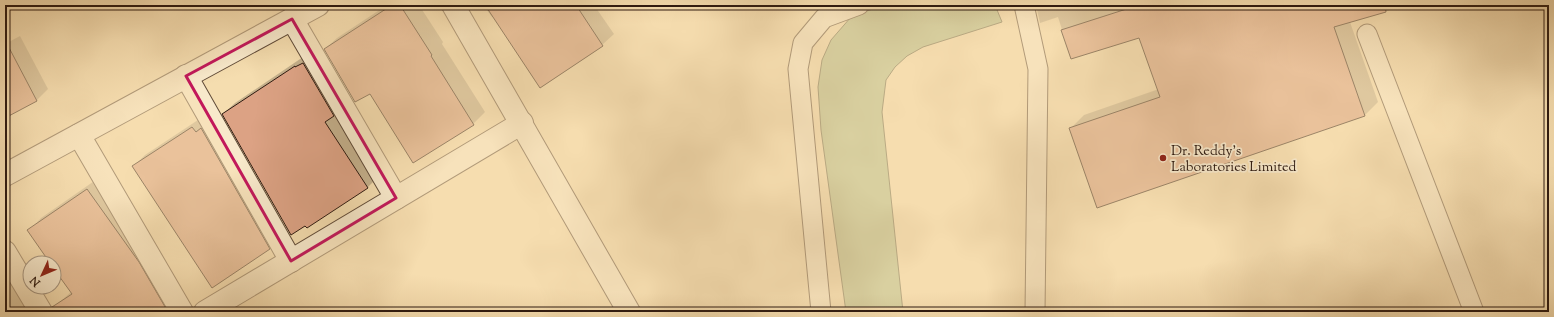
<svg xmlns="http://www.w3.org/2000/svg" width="1554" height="317" viewBox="0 0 1554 317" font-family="'Sorts Mill Goudy',serif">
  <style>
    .green { fill: #b7c28f; stroke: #726e50 }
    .shadow { fill: #0003 }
    .building { fill: #dca284; stroke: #2e1a10 }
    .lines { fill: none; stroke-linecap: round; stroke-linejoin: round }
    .lane-casing { stroke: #604b38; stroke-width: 21 }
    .street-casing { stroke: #604b38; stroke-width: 24 }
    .lane { stroke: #f8e9cb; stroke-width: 19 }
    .street { stroke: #f8e9cb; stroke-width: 22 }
    .marked { fill: none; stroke: #c2185b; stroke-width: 3; stroke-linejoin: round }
    .poi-dot { fill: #8f2418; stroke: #f8e9cb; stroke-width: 1.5 }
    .labels { text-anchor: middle; stroke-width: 3.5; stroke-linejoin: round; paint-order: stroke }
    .poi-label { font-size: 14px; fill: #2e1a10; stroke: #f8e9cb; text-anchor: start }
  </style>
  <rect width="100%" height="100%" fill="#f5ddaf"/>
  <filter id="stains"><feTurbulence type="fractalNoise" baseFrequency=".005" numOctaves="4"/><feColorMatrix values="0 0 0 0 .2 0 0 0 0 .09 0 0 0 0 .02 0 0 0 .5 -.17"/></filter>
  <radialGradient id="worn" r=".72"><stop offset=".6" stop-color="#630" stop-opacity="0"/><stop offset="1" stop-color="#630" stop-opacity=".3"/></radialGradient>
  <!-- green -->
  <path class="green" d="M 883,5 L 995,5 L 1002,22 L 923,47 L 907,56 L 895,67 L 886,80 L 882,112 L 903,312 L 846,312 L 821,130 L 818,87 L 822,60 L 831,40 L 851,17 Z"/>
  <!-- shadow -->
  <g class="shadow">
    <path d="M 387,5 L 419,5 L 443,42 L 442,44 L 485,112 L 473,124 L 370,93 L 325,49 L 337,38 Z"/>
    <path d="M 483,5 L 594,5 L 614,34 L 602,45 L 493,16 L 492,17 Z"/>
    <path d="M 1036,5 L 1407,5 L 1350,22 L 1378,102 L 1365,115 L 1070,129 L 1084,115 L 1159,89 L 1140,36 L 1071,58 L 1058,17 L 1040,23 Z"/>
    <path d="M 20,36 L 48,89 L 36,101 L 5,117 L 5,44 Z"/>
    <path d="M 306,55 L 379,176 L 368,187 L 307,227 L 223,114 L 235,103 Z"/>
    <path d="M 204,116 L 281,237 L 269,248 L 134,166 L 145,155 Z"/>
    <path d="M 100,177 L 179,297 L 163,312 L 54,312 L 53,308 L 71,292 L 54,267 L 54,263 L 51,263 L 29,231 L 41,218 Z"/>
    <path d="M 5,253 L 46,308 L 53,312 L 5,312 Z"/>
  </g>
  <!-- building -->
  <g class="building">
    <path d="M 392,5 L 400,5 L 432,55 L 431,56 L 474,125 L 413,163 L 370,94 L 355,102 L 324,49 Z"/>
    <path d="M 485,5 L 576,5 L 603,46 L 540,88 Z"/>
    <path d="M 1139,5 L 1385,5 L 1386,12 L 1334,27 L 1365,116 L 1097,208 L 1069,128 L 1160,97 L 1139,38 L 1071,59 L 1061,30 Z"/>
    <path d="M 5,40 L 37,101 L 5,118 Z"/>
    <path d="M 303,63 L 334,116 L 325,122 L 368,188 L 307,228 L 305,226 L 291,235 L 222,114 L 295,66 L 295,67 Z"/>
    <path d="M 192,127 L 196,132 L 201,128 L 270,249 L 212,288 L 132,166 Z"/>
    <path d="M 87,189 L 139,262 L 168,312 L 53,312 L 52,307 L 72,294 L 54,269 L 54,263 L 50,263 L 27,230 Z"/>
  </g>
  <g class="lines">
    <!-- lane casing -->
    <g class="lane-casing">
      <g id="lane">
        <path d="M 1024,5 L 1038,69 L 1035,312"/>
        <path d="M 1367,34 L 1474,312"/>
        <path d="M 821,312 L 798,69 L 803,43 L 824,18 L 859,5"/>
      </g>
    </g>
    <!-- street casing -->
    <g class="street-casing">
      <g id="street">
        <path d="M 453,5 L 629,312"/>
        <path d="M 292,19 L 396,198"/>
        <path d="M 186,76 L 291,261"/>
        <path d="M 79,135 L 182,312"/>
        <path d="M 5,175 L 318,5"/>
        <path d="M 5,252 L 41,312"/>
        <path d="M 205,312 L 522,123"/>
      </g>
    </g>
    <!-- lane -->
    <use href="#lane" class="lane"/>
    <!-- street -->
    <use href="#street" class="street"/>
  </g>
  <!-- marked area -->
  <path d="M0 0H1554V317H0ZM 292,19 L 396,198 L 291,261 L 186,76 Z" fill="#f5ddaf" fill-opacity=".55" fill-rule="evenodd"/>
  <path class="marked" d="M 292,19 L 396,198 L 291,261 L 186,76 Z"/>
  <!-- markers -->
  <circle class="poi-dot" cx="1163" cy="158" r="4"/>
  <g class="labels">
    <!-- poi labels -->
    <g class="poi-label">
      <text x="1171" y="155">Dr. Reddy's<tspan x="1171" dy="16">Laboratories Limited</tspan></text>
    </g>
  </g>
  <!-- margin -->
  <rect width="1554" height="317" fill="none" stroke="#f5ddaf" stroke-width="20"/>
  <rect x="6" y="6" width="1542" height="305" fill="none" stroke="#2e1a10" stroke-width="2"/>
  <rect x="10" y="10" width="1534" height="297" fill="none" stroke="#2e1a10"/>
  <!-- north arrow -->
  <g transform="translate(42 275) rotate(226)"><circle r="19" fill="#f8e9cb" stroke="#a79680"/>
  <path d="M0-3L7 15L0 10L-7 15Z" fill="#8f2418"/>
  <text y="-6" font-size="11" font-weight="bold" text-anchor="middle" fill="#2e1a10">N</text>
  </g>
  <rect width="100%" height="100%" filter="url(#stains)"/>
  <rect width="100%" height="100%" fill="url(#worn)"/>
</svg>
